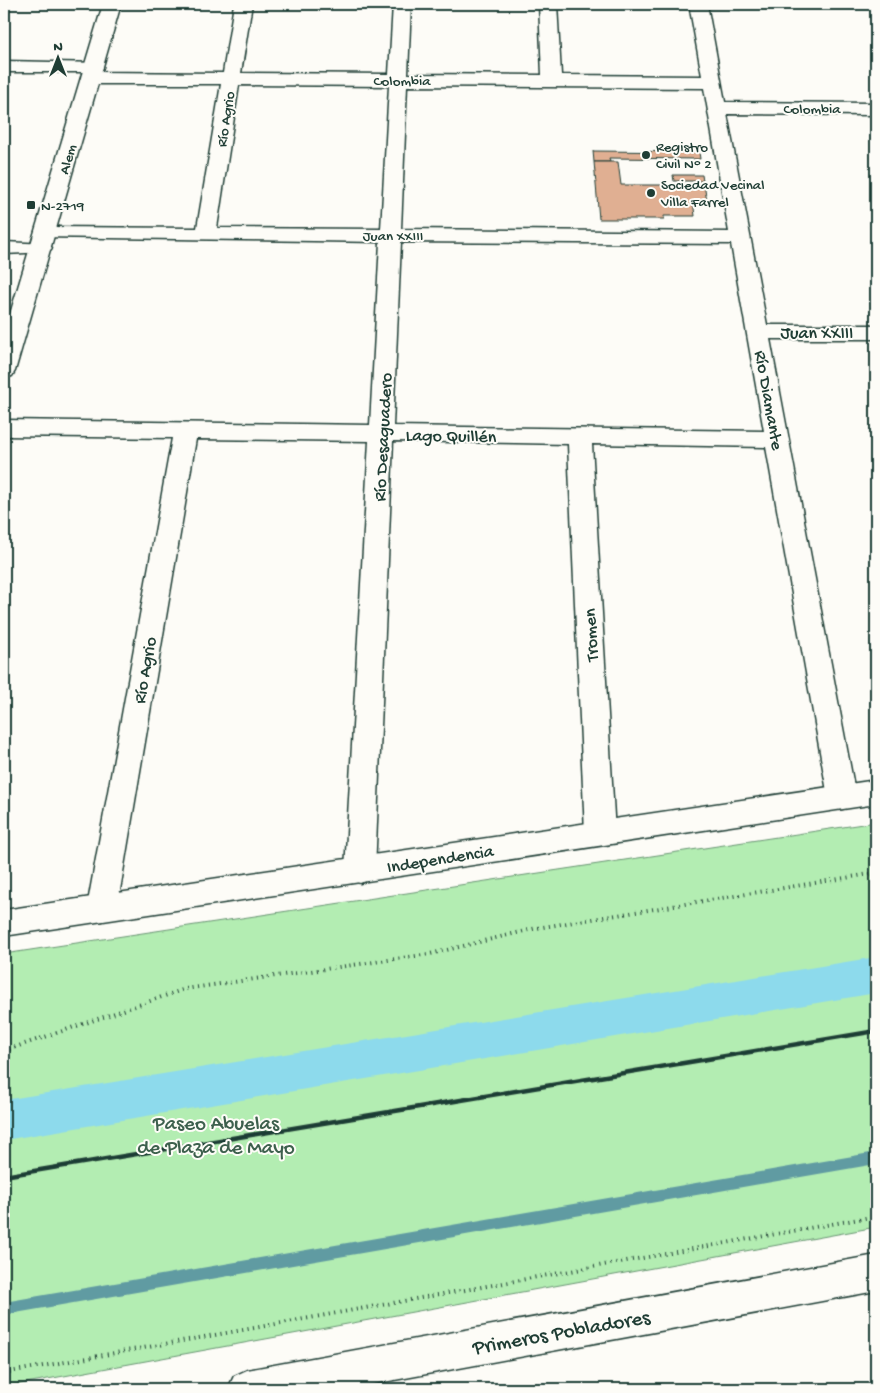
<svg xmlns="http://www.w3.org/2000/svg" width="880" height="1393" viewBox="0 0 880 1393" font-family="'Gochi Hand',sans-serif">
  <style>
    .green { fill: #b3edb2; stroke: #699573 }
    .lines { fill: none; stroke-linecap: round; stroke-linejoin: round }
    .stream { fill: #619ba2; fill-rule: evenodd }
    .canal { fill: #8ddaec; fill-rule: evenodd }
    .building { fill: #e0af92; stroke: #1f3d34 }
    .minor-casing { stroke: #1f3d34; stroke-width: 3 }
    .tertiary-casing { stroke: #1f3d34; stroke-width: 3 }
    .secondary-casing { stroke: #1f3d34; stroke-width: 3 }
    .path { stroke: #1f3d34; stroke-width: 4; stroke-dasharray: 1 4.5; stroke-linecap: butt }
    .minor { fill: #fdfcf7; fill-rule: evenodd }
    .tertiary { fill: #fdfcf7; fill-rule: evenodd }
    .secondary { fill: #fdfcf7; fill-rule: evenodd }
    .rail { stroke: #1f3d34; stroke-width: 4.5 }
    .poi-dot { fill: #1f3d34; stroke: #fdfcf7; stroke-width: 2 }
    .labels { text-anchor: middle; stroke-width: 4; stroke-linejoin: round; paint-order: stroke }
    .far-street-label { font-size: 15px; fill: #1f3d34; stroke: #fdfcf7 }
    .far-poi-label { font-size: 15px; fill: #1f3d34; stroke: #fdfcf7; text-anchor: start }
    .street-label { font-size: 18px; fill: #1f3d34; stroke: #fdfcf7 }
    .near-park-label { font-size: 21px; fill: #3d604d; stroke: #fdfcf7 }
    .near-street-label { font-size: 21px; fill: #1f3d34; stroke: #fdfcf7 }
  </style>
  <rect width="100%" height="100%" fill="#fdfcf7"/>
  <filter id="ink" filterUnits="userSpaceOnUse"><feTurbulence type="fractalNoise" baseFrequency=".02" numOctaves="2"/><feDisplacementMap in="SourceGraphic" scale="10" xChannelSelector="R" yChannelSelector="G"/><feConvolveMatrix kernelMatrix="1 2 1 2 8 2 1 2 1" color-interpolation-filters="sRGB"/></filter>
  <g filter="url(#ink)">
    <!-- green -->
    <path class="green" d="M 876,822 L 876,1227 L 4,1387 L 4,954 Z"/>
    <g class="lines">
      <!-- stream -->
      <path class="stream" d="M 876,1152 L 876,1164 L 4,1315 L 4,1302 Z"/>
      <!-- canal -->
      <path class="canal" d="M 876,957 L 876,993 L 4,1140 L 4,1100 Z"/>
    </g>
    <!-- building -->
    <g class="building">
      <path d="M 593,151 L 699,152 L 700,159 L 609,158 L 610,162 L 594,162 Z"/>
      <path d="M 594,162 L 618,162 L 621,185 L 704,185 L 707,201 L 693,201 L 695,216 L 664,216 L 664,219 L 599,219 Z"/>
      <path d="M 673,175 L 702,175 L 703,181 L 674,181 Z"/>
    </g>
    <g class="lines">
      <!-- minor casing -->
      <g class="minor-casing">
        <g id="minor">
          <path d="M 234,4 L 252,4 L 241,73 L 389,74 L 393,4 L 411,4 L 408,74 L 542,75 L 539,4 L 557,4 L 561,75 L 702,76 L 689,4 L 707,4 L 725,102 L 876,103 L 876,115 L 727,114 L 767,325 L 876,325 L 876,339 L 770,339 L 856,797 L 852,805 L 842,809 L 832,805 L 828,797 L 766,447 L 592,444 L 615,833 L 610,842 L 600,845 L 590,842 L 585,833 L 568,444 L 393,441 L 375,870 L 371,879 L 360,883 L 349,879 L 345,870 L 369,441 L 196,439 L 117,908 L 113,917 L 102,921 L 91,917 L 87,908 L 172,438 L 4,436 L 4,420 L 370,425 L 380,242 L 39,237 L 36,233 L 39,229 L 46,227 L 197,228 L 221,84 L 91,84 L 84,82 L 82,78 L 84,74 L 91,72 L 4,72 L 4,61 L 101,63 L 103,67 L 101,71 L 94,72 L 223,73 ZM 239,85 L 389,86 L 381,229 L 217,228 ZM 407,86 L 704,88 L 729,232 L 401,229 ZM 401,242 L 731,244 L 764,431 L 393,426 Z"/>
          <path d="M 4,242 L 48,244 L 52,248 L 48,252 L 4,254 Z"/>
        </g>
      </g>
      <!-- tertiary casing -->
      <g class="tertiary-casing">
        <g id="tertiary">
          <path d="M 103,4 L 121,4 L 15,371 L 12,376 L 4,378 L 4,334 Z"/>
          <path d="M 876,780 L 876,804 L 4,936 L 4,910 Z"/>
        </g>
      </g>
      <!-- secondary casing -->
      <g class="secondary-casing">
        <path id="secondary" d="M 876,1255 L 876,1291 L 346,1389 L 228,1389 L 234,1376 L 247,1370 Z"/>
      </g>
      <!-- path -->
      <g class="path">
        <path d="M 4,1051 L 185,989 L 430,954 L 537,928 L 876,873"/>
        <path d="M 4,1373 L 876,1216"/>
      </g>
      <!-- minor -->
      <use href="#minor" class="minor"/>
      <!-- tertiary -->
      <use href="#tertiary" class="tertiary"/>
      <!-- secondary -->
      <use href="#secondary" class="secondary"/>
      <!-- rail -->
      <path class="rail" d="M 4,1176 L 876,1031"/>
    </g>
  </g>
  <!-- markers -->
  <g class="poi-dot">
    <circle cx="646" cy="155" r="5"/>
    <circle cx="651" cy="193" r="5"/>
    <rect x="26" y="200" width="10" height="10" rx="2.5"/>
  </g>
  <g class="labels">
    <!-- far-street labels -->
    <g class="far-street-label">
      <text x="402" y="85">Colombia</text>
      <text x="812" y="113">Colombia</text>
      <text transform="translate(225 119) rotate(-81)" y="5">Río Agrio</text>
      <text transform="translate(67 159) rotate(-74)" y="5">Alem</text>
      <text x="393" y="240">Juan XXIII</text>
    </g>
    <!-- far-poi labels -->
    <g class="far-poi-label">
      <text x="656" y="151">Registro<tspan x="656" dy="17">Civil N° 2</tspan></text>
      <text x="661" y="189">Sociedad Vecinal<tspan x="661" dy="17">Villa Farrel</tspan></text>
      <text x="41" y="210">N-2719</text>
    </g>
    <!-- street labels -->
    <g class="street-label">
      <text x="817" y="338">Juan XXIII</text>
      <text transform="translate(770 400) rotate(80)" y="6">Río Diamante</text>
      <text transform="translate(451 435) rotate(1)" y="6">Lago Quillén</text>
      <text transform="translate(382 437) rotate(-87)" y="6">Río Desaguadero</text>
      <text transform="translate(590 635) rotate(-93)" y="6">Tromen</text>
      <text transform="translate(144 670) rotate(-80)" y="6">Río Agrio</text>
      <text transform="translate(440 858) rotate(-9)" y="6">Independencia</text>
    </g>
    <!-- near-park labels -->
    <g class="near-park-label">
      <text x="216" y="1129">Paseo Abuelas<tspan x="216" dy="24">de Plaza de Mayo</tspan></text>
    </g>
    <!-- near-street labels -->
    <g class="near-street-label">
      <text transform="translate(561 1331) rotate(-10)" y="7">Primeros Pobladores</text>
    </g>
  </g>
  <!-- margin -->
  <rect width="880" height="1393" fill="none" stroke="#fdfcf7" stroke-width="20"/>
  <rect x="10" y="10" width="860" height="1373" fill="none" stroke="#1f3d34" stroke-width="2" filter="url(#ink)"/>
  <!-- north arrow -->
  <g transform="translate(58 58)" stroke="#fdfcf7" stroke-width="4" paint-order="stroke">
  <path d="M0-4L9 19L0 12L-9 19Z" fill="#1f3d34"/>
  <text y="-8" font-size="14" font-weight="bold" text-anchor="middle" fill="#1f3d34">N</text>
  </g>
</svg>
